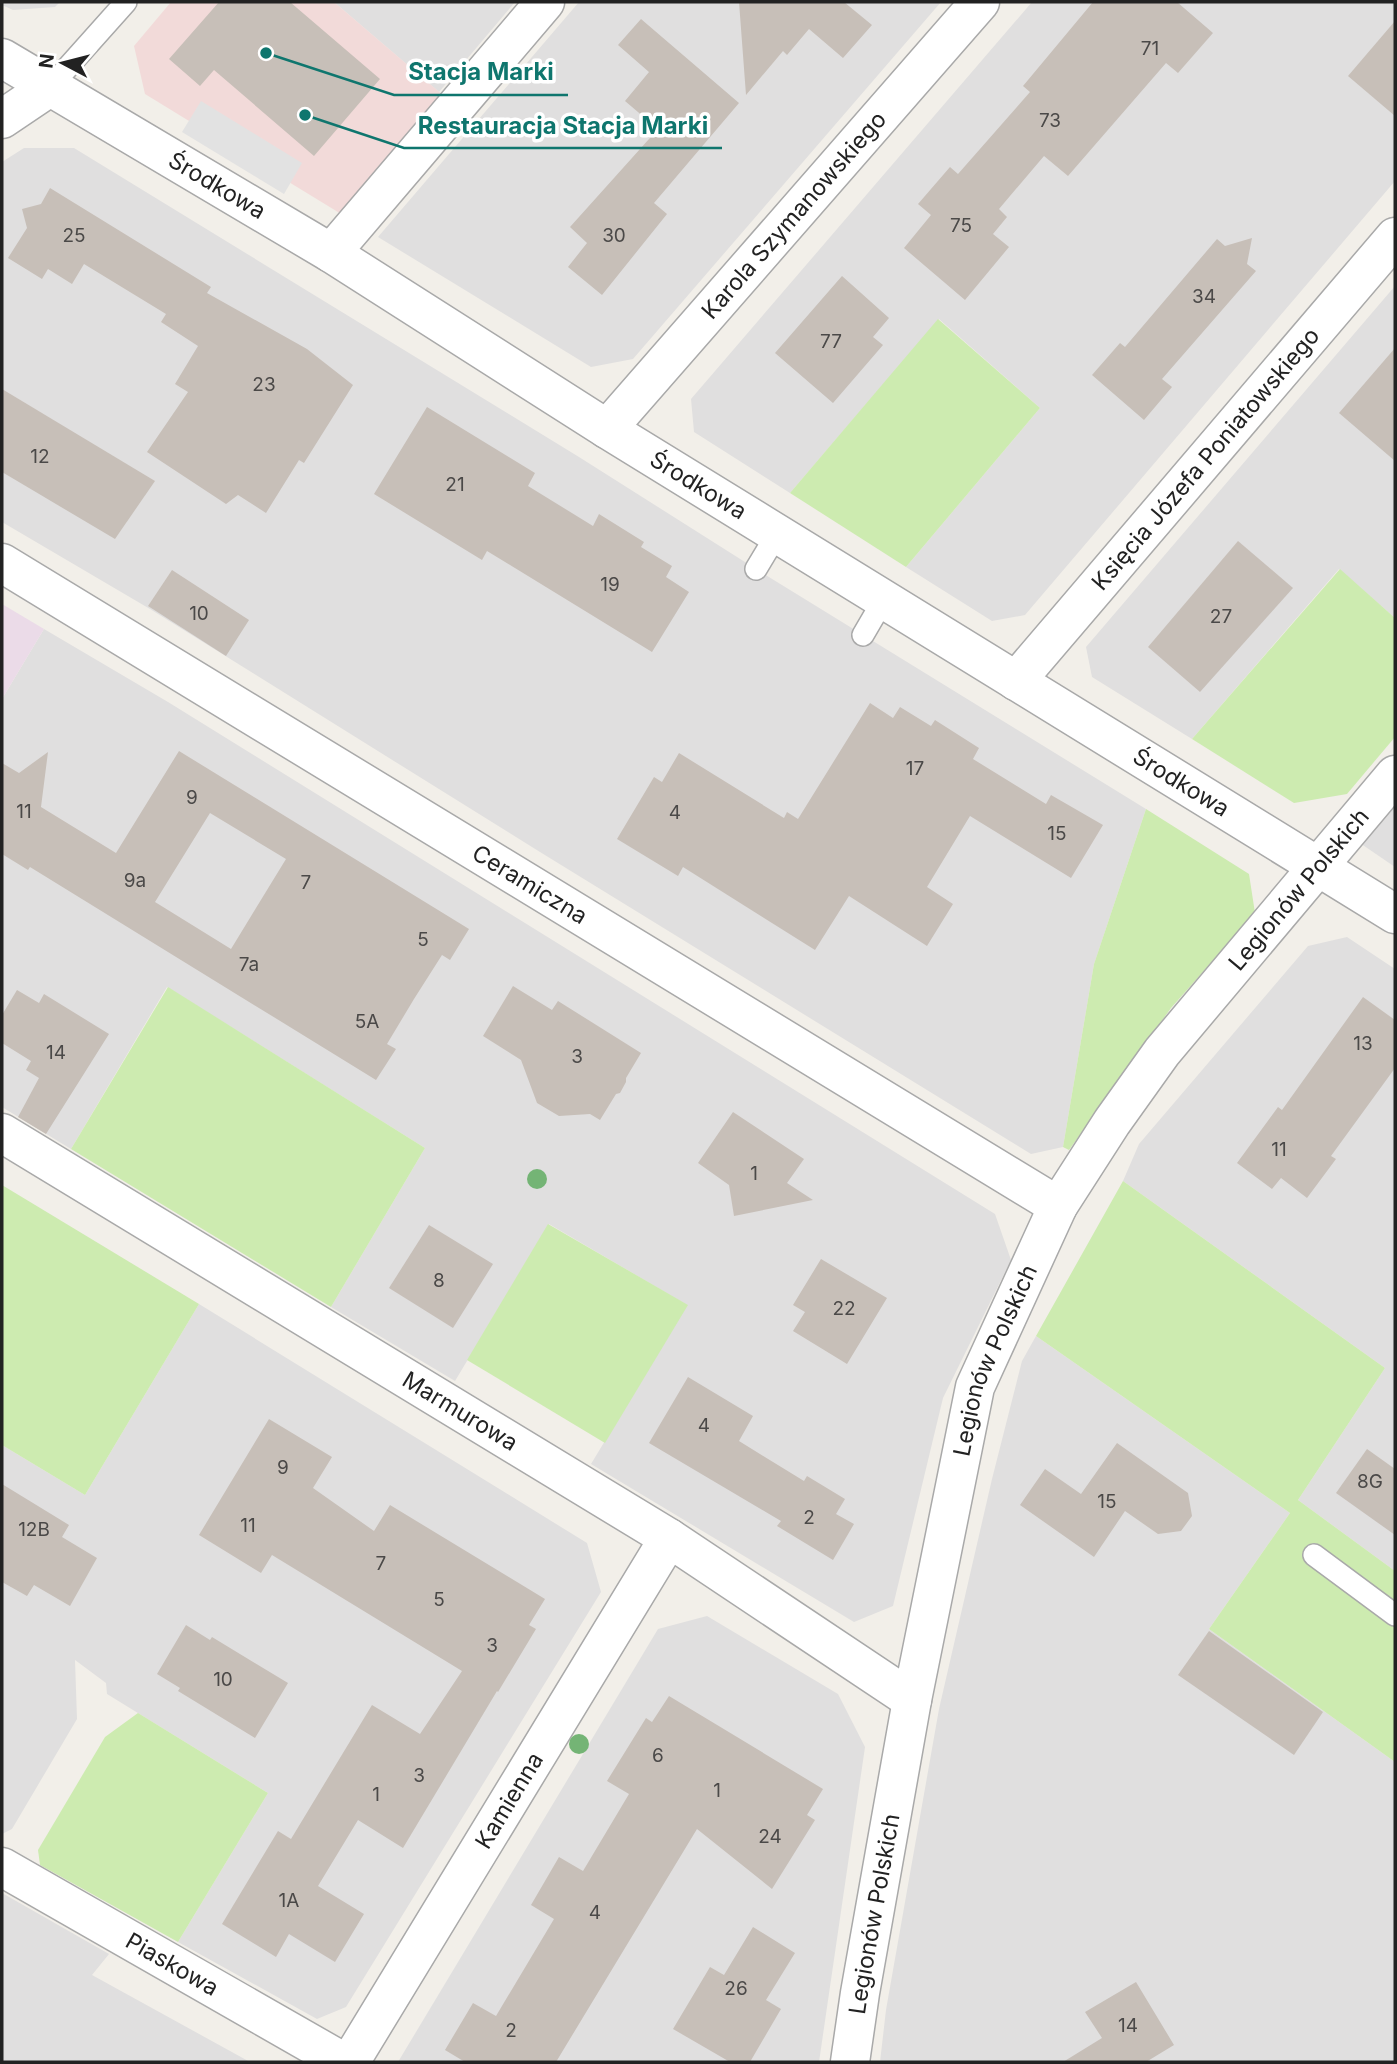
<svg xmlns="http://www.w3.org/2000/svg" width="1397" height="2064" viewBox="0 0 1397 2064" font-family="Inter,sans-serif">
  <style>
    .residential { fill: #e0dfdf }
    .commercial { fill: #f2dad9 }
    .industrial { fill: #ebdbe8 }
    .grass { fill: #cdebb0 }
    .parking { fill: #e2e2e2 }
    .building { fill: #c7bfb8; fill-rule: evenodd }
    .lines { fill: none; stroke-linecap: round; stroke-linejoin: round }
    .service-casing { stroke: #a9a9a9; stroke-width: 24 }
    .minor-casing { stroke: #a9a9a9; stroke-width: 41 }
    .service { stroke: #fff; stroke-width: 21 }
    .minor { stroke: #fff; stroke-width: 38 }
    .tree { fill: #74b475 }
    .labels { text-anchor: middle; stroke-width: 7; stroke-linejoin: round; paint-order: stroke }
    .number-label { font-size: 19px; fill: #4b4948 }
    .street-label { font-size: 23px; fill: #222; stroke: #fff }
    .leader { fill: none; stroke: #0f766e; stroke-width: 2.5 }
    .callout-dot { fill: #0f766e; stroke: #fff; stroke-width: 2.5 }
    .callout-label { font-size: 24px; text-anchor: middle; font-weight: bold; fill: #0f766e; stroke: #fff; stroke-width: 7; stroke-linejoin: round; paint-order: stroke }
  </style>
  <rect width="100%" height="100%" fill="#f2efe9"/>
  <!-- residential -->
  <g class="residential">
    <path d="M 2,2 L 60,2 L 55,7 L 13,10 L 2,5 Z"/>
    <path d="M 334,2 L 515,2 L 439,92 Z"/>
    <path d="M 579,2 L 941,2 L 633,359 L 591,367 L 378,237 Z"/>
    <path d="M 1032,2 L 1395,2 L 1395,181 L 1025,615 L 992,621 L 906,567 L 1040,408 L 939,319 L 790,493 L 694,432 L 691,399 Z"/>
    <path d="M 24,148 L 74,148 L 579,457 L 756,569 L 1146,809 L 1094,964 L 1063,1147 L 1031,1154 L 540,852 L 150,609 L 2,522 L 2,162 Z"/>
    <path d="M 1395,286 L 1395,618 L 1339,569 L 1192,739 L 1092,677 L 1086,647 Z"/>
    <path d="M 44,629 L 168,702 L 995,1214 L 1011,1260 L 943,1398 L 893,1606 L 854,1622 L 591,1464 L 687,1305 L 549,1224 L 455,1381 L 331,1307 L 425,1148 L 167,987 L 71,1149 L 2,1107 L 2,699 Z"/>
    <path d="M 1395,790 L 1395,867 L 1354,839 Z"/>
    <path d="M 1347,937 L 1395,969 L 1395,1571 L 1298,1500 L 1385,1368 L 1123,1181 L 1139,1144 L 1308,946 Z"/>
    <path d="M 199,1304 L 587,1543 L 601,1592 L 346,2007 L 317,2019 L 178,1942 L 268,1793 L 107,1694 L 106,1683 L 75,1660 L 77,1719 L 12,1829 L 2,1834 L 2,1445 L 85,1495 Z"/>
    <path d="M 1036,1336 L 1290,1513 L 1209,1629 L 1395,1762 L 1395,2062 L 880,2062 L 886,2010 L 939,1709 L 992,1479 L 1022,1361 Z"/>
    <path d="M 707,1616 L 838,1694 L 865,1747 L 819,2062 L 398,2062 L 658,1629 Z"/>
    <path d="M 2,1893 L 109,1954 L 92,1975 L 250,2062 L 2,2062 Z"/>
  </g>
  <!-- commercial -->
  <path class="commercial" d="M 171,2 L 334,2 L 451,102 L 351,220 L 145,94 L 134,46 Z"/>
  <!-- industrial -->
  <path class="industrial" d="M 2,604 L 44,629 L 2,699 Z"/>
  <!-- grass -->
  <g class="grass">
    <path d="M 938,319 L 1040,408 L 906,567 L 790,493 Z"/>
    <path d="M 1340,569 L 1395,618 L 1395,737 L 1347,794 L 1294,803 L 1192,739 Z"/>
    <path d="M 1146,809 L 1249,874 L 1255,913 L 1171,1008 L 1069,1150 L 1063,1147 L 1094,964 Z"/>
    <path d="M 168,987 L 425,1148 L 331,1307 L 71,1149 Z"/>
    <path d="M 1123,1181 L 1385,1368 L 1298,1500 L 1395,1571 L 1395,1762 L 1209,1629 L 1290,1513 L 1036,1336 Z"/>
    <path d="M 2,1185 L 199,1304 L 85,1495 L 2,1445 Z"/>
    <path d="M 548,1224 L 688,1305 L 605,1443 L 467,1360 Z"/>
    <path d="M 138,1713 L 268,1793 L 178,1942 L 40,1865 L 38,1850 L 105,1737 Z"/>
  </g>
  <!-- parking -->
  <path class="parking" d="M 201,101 L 302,163 L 284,194 L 182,132 Z"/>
  <!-- building -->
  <g class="building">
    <path d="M 219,2 L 290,2 L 380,79 L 314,156 L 214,70 L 200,86 L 169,59 Z"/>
    <path d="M 739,2 L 844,2 L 872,25 L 843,58 L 809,29 L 787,55 L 783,51 L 746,95 Z"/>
    <path d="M 1093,2 L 1177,2 L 1213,33 L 1178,73 L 1166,63 L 1068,176 L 1044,156 L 999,209 L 1007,217 L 993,234 L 1009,247 L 965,300 L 904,248 L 931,215 L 918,204 L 950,167 L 958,174 L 1030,92 L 1023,86 Z"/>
    <path d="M 641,19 L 739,103 L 654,203 L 667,214 L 602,295 L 568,267 L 587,243 L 570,227 L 658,129 L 625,101 L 649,72 L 618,45 Z"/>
    <path d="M 1395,21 L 1395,116 L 1348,76 Z"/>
    <path d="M 50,188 L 211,287 L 207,293 L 307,349 L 353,385 L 304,463 L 299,460 L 266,513 L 238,495 L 226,504 L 147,452 L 188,392 L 175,384 L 198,346 L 161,322 L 166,314 L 84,264 L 72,284 L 48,269 L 42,279 L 8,258 L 27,228 L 22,209 L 41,204 Z"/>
    <path d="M 1252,238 L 1247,264 L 1256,271 L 1162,379 L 1172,387 L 1144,420 L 1092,375 L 1120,343 L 1125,347 L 1217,239 L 1225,246 Z"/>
    <path d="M 842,276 L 889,318 L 873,337 L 883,345 L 833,403 L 775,353 Z"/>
    <path d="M 1395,348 L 1395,461 L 1339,413 Z"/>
    <path d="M 2,389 L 155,481 L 115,539 L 2,472 Z"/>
    <path d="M 427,407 L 535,473 L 528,486 L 593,526 L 599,514 L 644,542 L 641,547 L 672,566 L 666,577 L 689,592 L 652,652 L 487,551 L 482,560 L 374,494 Z"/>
    <path d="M 1238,541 L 1293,588 L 1200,692 L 1148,647 Z"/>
    <path d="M 172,570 L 249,620 L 226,656 L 148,606 Z"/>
    <path d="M 870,703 L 893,718 L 900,707 L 931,726 L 935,720 L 979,748 L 973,759 L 1046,804 L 1051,795 L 1103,825 L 1071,878 L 970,816 L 927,887 L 953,904 L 927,946 L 849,896 L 815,950 L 683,867 L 678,876 L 617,839 L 654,777 L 662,782 L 679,753 L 784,818 L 787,812 L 798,819 Z"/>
    <path d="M 179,751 L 469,929 L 450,960 L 442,955 L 414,999 L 387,1044 L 396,1049 L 376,1080 L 30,867 L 28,870 L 2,854 L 2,763 L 19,773 L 48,752 L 41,807 L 116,853 ZM 210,813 L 286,859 L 231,949 L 155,902 Z"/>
    <path d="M 513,986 L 552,1010 L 558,1001 L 641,1053 L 626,1078 L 626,1082 L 620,1093 L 616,1094 L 600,1120 L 590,1114 L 559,1116 L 537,1103 L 521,1060 L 483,1036 Z"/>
    <path d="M 17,990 L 39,1003 L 44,994 L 109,1034 L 46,1134 L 18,1117 L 39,1078 L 26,1070 L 31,1061 L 2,1043 L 2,1015 Z"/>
    <path d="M 1363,997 L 1395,1020 L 1395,1068 L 1331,1156 L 1336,1159 L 1307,1198 L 1281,1178 L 1272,1189 L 1237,1163 L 1278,1107 L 1282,1110 Z"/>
    <path d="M 733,1112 L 804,1159 L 787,1183 L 813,1200 L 734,1216 L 729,1185 L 698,1163 Z"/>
    <path d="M 429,1225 L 493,1264 L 453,1328 L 389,1288 Z"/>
    <path d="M 821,1259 L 887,1298 L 847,1364 L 793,1331 L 805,1312 L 793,1305 Z"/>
    <path d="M 688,1377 L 753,1416 L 739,1441 L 804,1481 L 807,1476 L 845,1499 L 836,1514 L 854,1524 L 833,1560 L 777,1526 L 781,1521 L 649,1443 Z"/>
    <path d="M 269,1419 L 332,1457 L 313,1488 L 374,1531 L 390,1505 L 545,1599 L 529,1625 L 536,1629 L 498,1692 L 497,1691 L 403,1848 L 358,1820 L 318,1886 L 364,1914 L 335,1962 L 289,1934 L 276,1957 L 222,1924 L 278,1831 L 291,1839 L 372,1705 L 420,1734 L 462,1671 L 272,1555 L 261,1573 L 199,1535 Z"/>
    <path d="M 1117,1443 L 1188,1493 L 1192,1516 L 1181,1531 L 1158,1534 L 1125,1511 L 1094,1557 L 1020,1505 L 1045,1469 L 1081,1494 Z"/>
    <path d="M 1367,1449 L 1395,1469 L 1395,1535 L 1336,1493 Z"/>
    <path d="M 2,1484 L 69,1525 L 62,1537 L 97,1558 L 70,1606 L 34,1585 L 27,1596 L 2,1582 Z"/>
    <path d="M 186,1625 L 210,1640 L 212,1637 L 288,1683 L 255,1738 L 178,1691 L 180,1688 L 157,1674 Z"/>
    <path d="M 1209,1631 L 1323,1712 L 1294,1755 L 1178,1675 Z"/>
    <path d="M 669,1696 L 823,1789 L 807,1815 L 815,1820 L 772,1889 L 697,1829 L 556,2062 L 465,2062 L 445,2050 L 473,2003 L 496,2016 L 554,1919 L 531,1905 L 559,1857 L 583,1871 L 629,1794 L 607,1781 L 646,1718 L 652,1722 Z"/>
    <path d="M 753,1927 L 795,1953 L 766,2000 L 781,2009 L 750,2062 L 730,2062 L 673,2029 L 710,1967 L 724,1975 Z"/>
    <path d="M 1136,1982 L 1174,2045 L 1146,2062 L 1063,2062 L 1102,2038 L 1085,2012 Z"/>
  </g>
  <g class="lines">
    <!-- service casing -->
    <g class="service-casing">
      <g id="service">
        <path d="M 51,86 L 126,2"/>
        <path d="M 756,569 L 777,534"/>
        <path d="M 863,635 L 884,599"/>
        <path d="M 1314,1555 L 1395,1615"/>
      </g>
    </g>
    <!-- minor casing -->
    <g class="minor-casing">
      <g id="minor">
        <path id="s1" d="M 2,58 L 331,253 L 607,429 L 1395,914"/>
        <path d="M 2,119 L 51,86"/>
        <path d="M 331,253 L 545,2"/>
        <path id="s2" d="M 607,429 L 980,2"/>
        <path id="s3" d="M 2,563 L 1058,1206"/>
        <path id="s4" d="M 1016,681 L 1395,237"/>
        <path id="s5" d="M 2,1133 L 669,1538 L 912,1700"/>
        <path id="s6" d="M 2,1867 L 343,2062"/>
        <path id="s7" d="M 350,2062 L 669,1538"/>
        <path id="s8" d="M 850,2062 L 860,1993 L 912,1700 L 975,1387 L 1058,1206 L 1112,1122 L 1162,1052 L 1395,775"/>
      </g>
    </g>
    <!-- service -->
    <use href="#service" class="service"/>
    <!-- minor -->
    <use href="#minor" class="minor"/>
  </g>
  <!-- trees -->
  <g class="tree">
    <circle cx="537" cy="1179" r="10"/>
    <circle cx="579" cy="1744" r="10"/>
  </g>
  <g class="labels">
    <!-- number labels -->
    <g class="number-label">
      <text x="1150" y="55">71</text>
      <text x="1050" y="127">73</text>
      <text x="961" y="232">75</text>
      <text x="74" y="242">25</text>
      <text x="614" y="242">30</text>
      <text x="1204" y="303">34</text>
      <text x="831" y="348">77</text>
      <text x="264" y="391">23</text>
      <text x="40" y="463">12</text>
      <text x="455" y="491">21</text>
      <text x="610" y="591">19</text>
      <text x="199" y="620">10</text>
      <text x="1221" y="623">27</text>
      <text x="915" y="775">17</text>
      <text x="192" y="804">9</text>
      <text x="24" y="818">11</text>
      <text x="675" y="819">4</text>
      <text x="1057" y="840">15</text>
      <text x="135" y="887">9a</text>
      <text x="306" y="889">7</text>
      <text x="423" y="946">5</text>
      <text x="249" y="971">7a</text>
      <text x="367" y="1028">5A</text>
      <text x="1363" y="1050">13</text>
      <text x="56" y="1059">14</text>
      <text x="577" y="1063">3</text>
      <text x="1279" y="1156">11</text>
      <text x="754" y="1180">1</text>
      <text x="439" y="1287">8</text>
      <text x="844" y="1315">22</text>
      <text x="704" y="1432">4</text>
      <text x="283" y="1474">9</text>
      <text x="1370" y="1488">8G</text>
      <text x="1107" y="1508">15</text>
      <text x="809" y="1524">2</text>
      <text x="248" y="1532">11</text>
      <text x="34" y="1536">12B</text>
      <text x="381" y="1570">7</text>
      <text x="439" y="1606">5</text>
      <text x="492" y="1652">3</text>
      <text x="223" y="1686">10</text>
      <text x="658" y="1762">6</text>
      <text x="419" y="1782">3</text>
      <text x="717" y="1797">1</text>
      <text x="376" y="1801">1</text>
      <text x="770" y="1843">24</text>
      <text x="289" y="1907">1A</text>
      <text x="595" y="1919">4</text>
      <text x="736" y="1995">26</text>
      <text x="1128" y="2032">14</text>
      <text x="511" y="2037">2</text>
    </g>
    <!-- street labels -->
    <g class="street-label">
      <text dy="8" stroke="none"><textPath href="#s1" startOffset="250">Środkowa</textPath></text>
      <text dy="8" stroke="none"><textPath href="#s2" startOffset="284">Karola Szymanowskiego</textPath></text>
      <text dy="8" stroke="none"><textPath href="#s4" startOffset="292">Księcia Józefa Poniatowskiego</textPath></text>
      <text dy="8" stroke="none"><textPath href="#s1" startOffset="817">Środkowa</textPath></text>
      <text dy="8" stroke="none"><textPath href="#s1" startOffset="1384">Środkowa</textPath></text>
      <text dy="8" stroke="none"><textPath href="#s3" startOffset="618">Ceramiczna</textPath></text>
      <text dy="8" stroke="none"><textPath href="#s8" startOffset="1284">Legionów Polskich</textPath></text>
      <text dy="8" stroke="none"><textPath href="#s8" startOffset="718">Legionów Polskich</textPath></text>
      <text dy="8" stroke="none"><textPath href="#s5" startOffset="536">Marmurowa</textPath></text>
      <text dy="8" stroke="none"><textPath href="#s7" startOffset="306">Kamienna</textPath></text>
      <text dy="8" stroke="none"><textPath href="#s8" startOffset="150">Legionów Polskich</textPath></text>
      <text dy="8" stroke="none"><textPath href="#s6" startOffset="196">Piaskowa</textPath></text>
    </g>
  </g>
  <!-- callouts -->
  <path class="leader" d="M266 53L394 95H568M305 115L404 148H722"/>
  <g class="callout-dot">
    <circle cx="266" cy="53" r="7"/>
    <circle cx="305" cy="115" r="7"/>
  </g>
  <g class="callout-label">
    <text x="481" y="80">Stacja Marki</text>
    <text x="563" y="134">Restauracja Stacja Marki</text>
  </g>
  <!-- border -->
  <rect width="1397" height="2064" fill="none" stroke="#222222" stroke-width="7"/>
  <!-- north arrow -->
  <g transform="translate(63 63) rotate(277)" stroke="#ffffff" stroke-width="5" paint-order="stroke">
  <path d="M0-5L12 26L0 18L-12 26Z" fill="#222222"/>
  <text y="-10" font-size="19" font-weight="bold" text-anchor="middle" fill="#222222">N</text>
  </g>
</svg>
